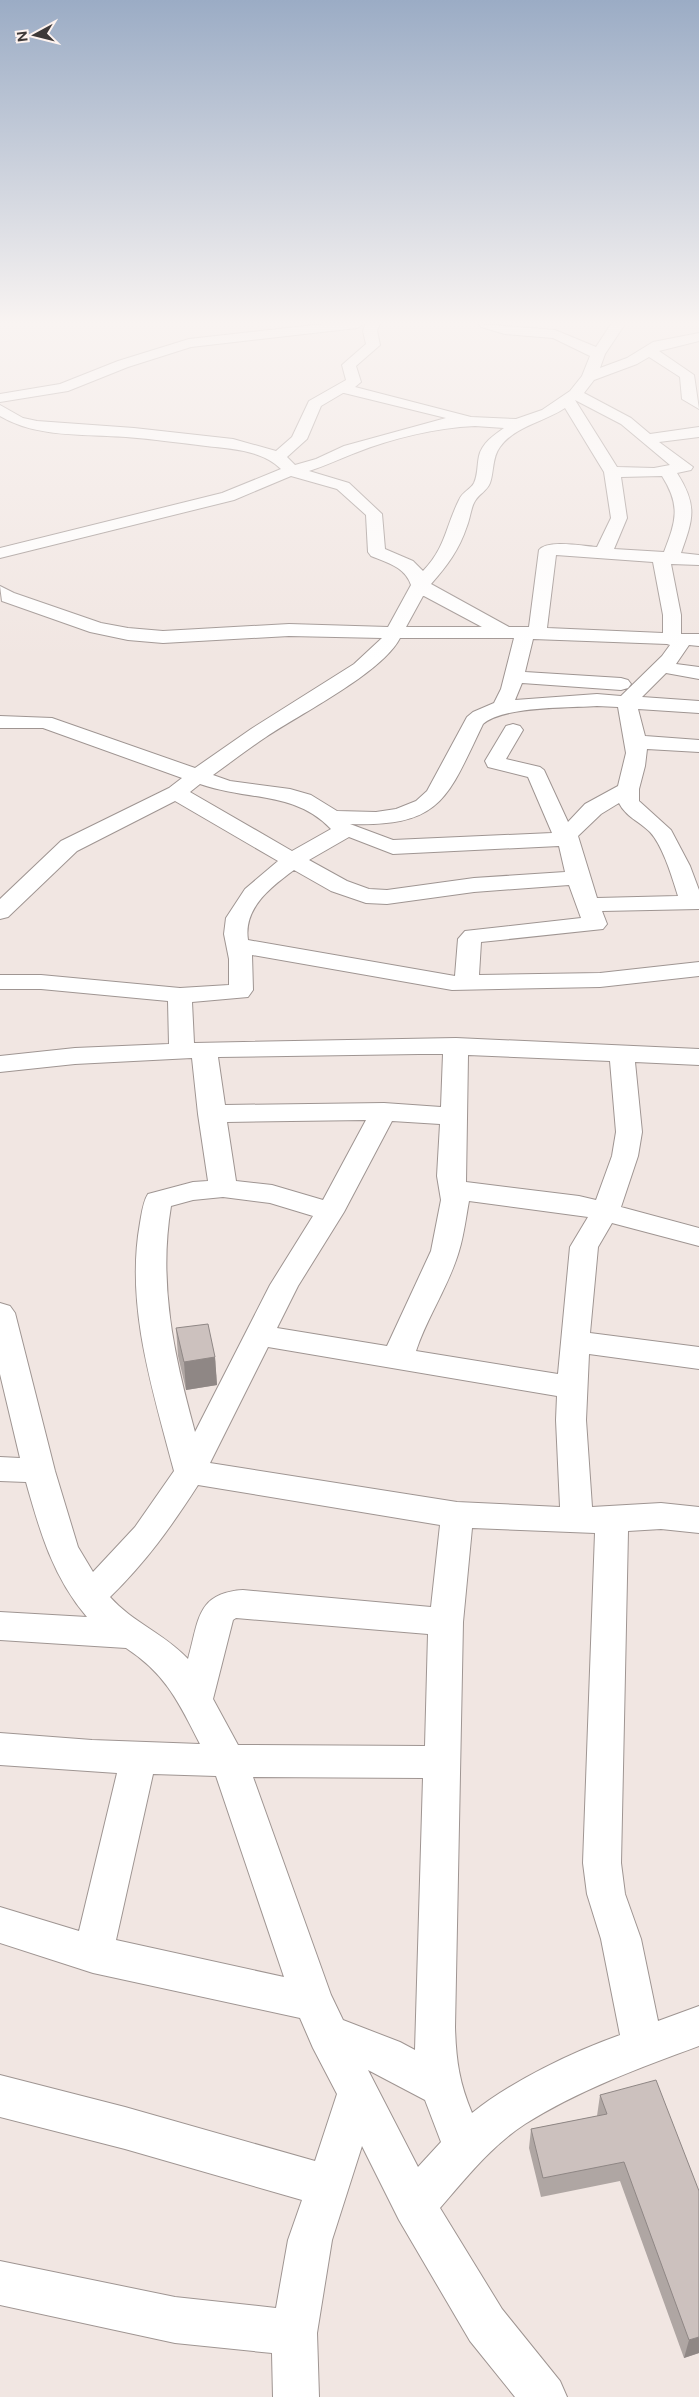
<svg xmlns="http://www.w3.org/2000/svg" width="699" height="2397" viewBox="0 0 699 2397" font-family="Figtree,sans-serif">
  <style>
    .lines { fill: none; stroke-linecap: round; stroke-linejoin: round }
    .minor-casing { stroke: #9f9592; stroke-width: 2 }
    .minor { fill: #fff; fill-rule: evenodd }
    .wall { fill: #afa6a3 }
    .shaded-wall { fill: #8f8785 }
    .building { fill: #ccc1be; stroke: #8f8785 }
  </style>
  <rect width="100%" height="100%" fill="#f1e6e2"/>
  <g class="lines">
    <!-- minor casing -->
    <g class="minor-casing">
      <g id="minor">
        <path d="M 324,324 L 364,324 L 357,328 L 191,347 L 128,367 L 68,391 L 0,402 L 0,394 L 60,384 L 118,361 L 189,339 Z"/>
        <path d="M 366,324 L 380,324 L 377,331 L 380,345 L 356,366 L 361,382 L 355,387 L 471,417 L 516,419 L 542,410 L 570,391 L 582,376 L 590,356 L 553,338 L 505,334 L 481,327 L 479,324 L 555,330 L 596,347 L 611,324 L 625,324 L 605,354 L 600,368 L 627,358 L 653,342 L 699,333 L 699,341 L 659,351 L 694,375 L 699,409 L 682,399 L 680,377 L 649,357 L 637,364 L 594,380 L 584,393 L 631,418 L 650,434 L 699,427 L 699,437 L 659,442 L 693,467 L 691,470 L 677,473 C 698,506 693,519 681,553 L 699,555 L 699,565 L 671,564 L 681,615 L 681,634 L 699,634 L 699,646 L 689,645 L 676,664 L 699,667 L 699,679 L 666,673 L 642,697 L 699,701 L 699,713 L 638,709 L 645,736 L 699,740 L 699,752 L 647,749 L 645,766 L 639,789 L 639,801 L 671,830 L 690,866 L 699,890 L 699,909 L 602,911 L 607,924 L 603,929 L 481,942 L 479,975 L 600,973 L 699,962 L 699,976 L 600,987 L 452,990 L 252,955 L 253,990 L 248,997 L 192,1002 L 194,1043 L 456,1038 L 699,1049 L 699,1065 L 635,1062 L 642,1132 L 638,1156 L 621,1207 L 699,1228 L 699,1246 L 612,1223 L 598,1247 L 590,1333 L 699,1347 L 699,1369 L 589,1354 L 586,1420 L 592,1507 L 661,1503 L 699,1507 L 699,1533 L 661,1529 L 628,1531 L 621,1863 L 625,1894 L 641,1939 L 658,2021 L 699,2006 L 699,2046 C 639,2068 579,2090 525,2124 C 491,2146 466,2178 440,2208 L 502,2309 L 560,2381 L 567,2397 L 515,2397 L 470,2341 L 399,2220 L 362,2146 L 332,2240 L 317,2333 L 319,2397 L 273,2397 L 272,2353 L 175,2343 L 0,2305 L 0,2261 L 175,2297 L 276,2308 L 288,2240 L 302,2200 L 125,2149 L 0,2117 L 0,2075 L 125,2107 L 315,2161 L 337,2094 L 313,2048 L 300,2018 L 93,1973 L 0,1943 L 0,1907 L 79,1931 L 117,1773 L 0,1765 L 0,1733 L 92,1740 L 200,1744 C 179,1703 166,1674 126,1648 L 0,1640 L 0,1612 L 87,1617 C 53,1577 40,1532 26,1482 L 0,1481 L 0,1457 L 20,1458 L 0,1374 L 0,1303 L 10,1306 L 15,1313 L 55,1471 L 78,1547 L 93,1572 L 135,1527 L 174,1471 C 153,1391 125,1306 140,1223 C 142,1212 143,1202 148,1194 L 193,1182 L 208,1181 L 198,1114 L 192,1058 L 75,1064 L 0,1072 L 0,1056 L 75,1048 L 169,1044 L 168,1001 L 41,989 L 0,989 L 0,975 L 41,975 L 180,988 L 229,985 L 229,959 L 224,934 L 226,918 L 245,889 L 278,861 L 175,801 L 77,851 L 8,917 L 0,919 L 0,899 L 61,841 L 169,788 L 182,778 L 43,728 L 0,728 L 0,716 L 52,718 L 195,768 L 251,729 L 354,664 L 382,638 L 289,636 L 163,643 L 128,640 L 90,632 L 2,601 L 0,586 L 14,593 L 101,623 L 128,628 L 163,631 L 289,624 L 388,627 L 411,585 C 405,567 388,563 371,556 L 368,552 L 366,515 L 337,489 L 291,476 L 234,500 L 0,558 L 0,548 L 222,493 L 281,469 C 262,450 231,449 206,446 C 180,443 153,439 126,437 C 86,434 36,438 0,416 L 0,405 L 23,418 L 37,421 L 134,428 L 233,439 L 276,451 L 292,437 L 309,401 L 346,380 L 342,365 L 366,344 L 363,331 ZM 343,393 L 344,393 L 446,418 L 344,446 L 316,459 L 295,465 L 287,457 L 307,439 L 321,406 ZM 575,400 L 621,424 L 670,465 L 654,468 L 617,467 ZM 565,408 L 604,472 L 611,518 L 597,547 C 584,546 547,539 539,550 L 529,627 L 509,627 L 431,584 C 447,566 459,550 467,526 C 470,519 471,507 475,501 C 479,494 487,491 490,483 C 494,472 492,457 500,447 C 515,426 544,422 565,408 ZM 475,426 L 504,428 C 494,435 482,443 479,456 C 477,465 478,474 474,483 C 471,489 462,492 459,500 C 445,528 446,547 423,571 L 413,561 L 385,549 L 382,514 L 349,483 L 309,471 C 325,466 339,459 355,453 C 393,438 435,428 475,426 ZM 662,476 C 681,506 676,521 664,552 L 614,549 L 627,518 L 621,477 ZM 556,555 L 653,562 L 663,615 L 663,633 L 547,628 ZM 423,596 L 424,596 L 482,627 L 406,627 ZM 400,638 L 514,638 L 501,689 L 494,703 L 473,712 L 467,717 L 427,791 L 416,801 L 396,809 L 376,812 L 337,811 L 311,795 L 290,789 L 230,781 L 213,775 C 231,762 248,749 266,737 C 300,714 382,673 400,638 ZM 533,639 L 667,644 L 670,645 L 662,656 L 621,696 L 597,694 L 515,700 L 522,683 L 621,690 L 628,688 L 631,684 L 628,680 L 621,678 L 525,672 ZM 597,706 L 618,707 L 626,753 L 618,786 L 585,804 L 568,822 L 544,770 L 540,767 L 506,759 L 523,730 L 520,726 L 513,724 L 506,726 L 485,761 L 488,767 L 528,777 L 552,833 L 393,840 L 350,824 C 441,827 447,799 483,724 C 504,706 568,708 597,706 ZM 200,784 C 248,801 295,791 331,829 L 292,851 L 190,792 ZM 619,803 C 625,816 640,822 650,832 C 663,846 672,877 678,896 L 597,898 L 578,836 L 601,814 ZM 349,837 L 393,854 L 559,846 L 565,872 L 474,878 L 387,890 L 369,889 L 347,881 L 309,860 ZM 294,870 L 331,891 L 366,903 L 387,904 L 474,892 L 569,885 L 581,918 L 465,931 L 458,939 L 455,976 L 248,940 C 243,908 271,887 294,870 ZM 419,1054 L 443,1054 L 441,1107 L 384,1103 L 225,1105 L 218,1057 ZM 468,1055 L 610,1061 L 616,1132 L 612,1156 L 596,1200 L 579,1196 L 466,1182 ZM 366,1120 L 323,1200 L 272,1185 L 236,1181 L 227,1122 ZM 392,1121 L 440,1124 L 437,1176 L 441,1200 L 431,1251 L 387,1346 L 277,1328 L 298,1286 L 344,1212 ZM 223,1197 L 270,1203 L 313,1216 L 270,1285 L 195,1432 C 174,1356 158,1284 171,1206 L 193,1200 ZM 469,1201 L 588,1217 L 570,1247 L 558,1374 L 416,1351 C 427,1317 449,1286 459,1251 C 464,1235 466,1217 469,1201 ZM 268,1347 L 557,1396 L 556,1420 L 560,1507 L 457,1502 L 210,1463 ZM 198,1485 L 440,1525 L 431,1607 L 243,1590 C 196,1593 199,1621 188,1659 C 165,1634 132,1622 110,1597 C 146,1562 171,1527 198,1485 ZM 472,1528 L 595,1533 L 583,1863 L 587,1894 L 601,1939 L 620,2035 C 572,2052 512,2081 472,2113 C 459,2082 456,2060 455,2027 L 463,1622 ZM 236,1618 L 428,1634 L 425,1746 L 238,1745 L 213,1699 L 233,1620 ZM 153,1774 L 216,1776 L 284,1977 L 116,1940 ZM 253,1777 L 423,1778 L 415,2050 L 400,2042 L 343,2020 L 331,1995 ZM 368,2070 L 425,2100 L 441,2142 L 418,2167 Z"/>
      </g>
    </g>
    <!-- minor -->
    <use href="#minor" class="minor"/>
  </g>
  <!-- wall -->
  <g class="wall">
    <path d="M 176,1328 L 215,1357 L 217,1385 L 186,1390 L 178,1356 Z"/>
    <path d="M 600,2095 L 699,2353 L 684,2358 L 620,2181 L 541,2197 L 529,2148 L 531,2129 L 597,2116 Z"/>
  </g>
  <!-- shaded-wall -->
  <g class="shaded-wall">
    <path d="M 215,1357 L 217,1385 L 186,1390 L 184,1362 Z"/>
    <path d="M 699,2337 L 699,2353 L 684,2358 L 689,2340 Z"/>
  </g>
  <!-- building -->
  <g class="building">
    <path d="M 208,1324 L 215,1357 L 184,1362 L 176,1328 Z"/>
    <path d="M 656,2080 L 699,2191 L 699,2337 L 689,2340 L 624,2162 L 543,2178 L 531,2129 L 607,2114 L 600,2095 Z"/>
  </g>
  <!-- sky -->
  <linearGradient id="sky" x2="0" y2="1"><stop stop-color="#9bacc5"/><stop offset="0.49" stop-color="#f9f4f2"/><stop offset="1" stop-color="#f9f4f2" stop-opacity="0"/></linearGradient>
  <rect width="699" height="659" fill="url(#sky)"/>
  <!-- north arrow -->
  <g transform="translate(35 35) rotate(263)" stroke="#fef3ef" stroke-width="4" paint-order="stroke">
  <path d="M0-4L9 19L0 12L-9 19Z" fill="#3e3938"/>
  <text y="-8" font-size="14" font-weight="bold" text-anchor="middle" fill="#3e3938">N</text>
  </g>
</svg>
